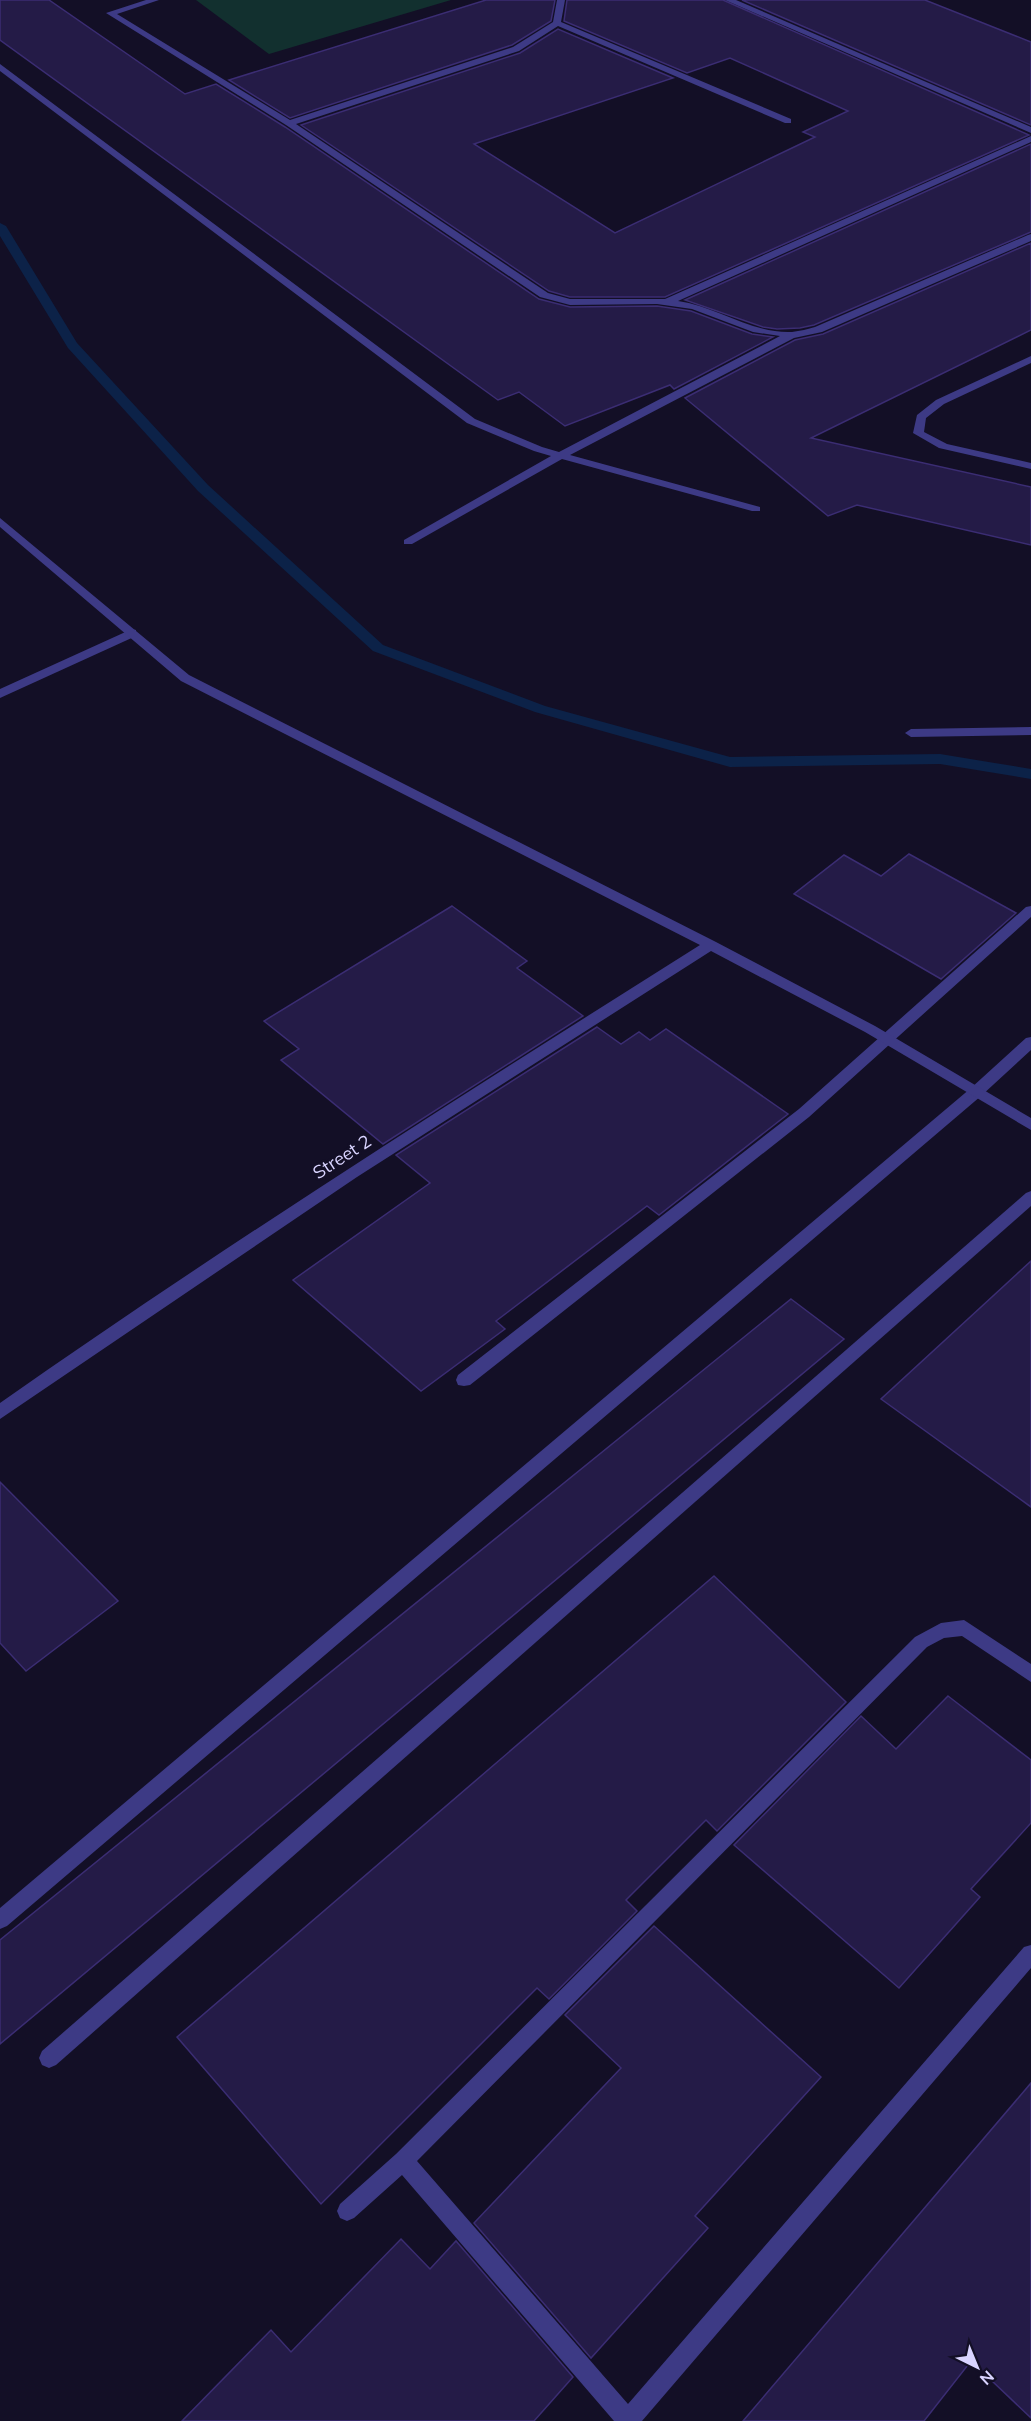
<svg xmlns="http://www.w3.org/2000/svg" width="1031" height="2421" viewBox="0 0 1031 2421" font-family="Mulish,sans-serif">
  <style>
    .green { fill: #12302f }
    .lines { fill: none; stroke-linecap: round; stroke-linejoin: round }
    .stream { fill: #0c2248; fill-rule: evenodd }
    .building { fill: #241b47; stroke: #3b2d73; stroke-width: 1.5 }
    .service { fill: #3d3a85; fill-rule: evenodd }
    .minor { fill: #3d3a85; fill-rule: evenodd }
    .labels { text-anchor: middle; stroke-width: 5; stroke-linejoin: round; paint-order: stroke }
    .street-label { font-size: 18px; fill: #d9d4ff; stroke: #130f26 }
  </style>
  <rect width="100%" height="100%" fill="#130f26"/>
  <!-- green -->
  <path class="green" d="M 196,0 L 451,0 L 269,54 Z"/>
  <g class="lines">
    <!-- stream -->
    <path class="stream" d="M 0,223 L 6,226 L 77,343 L 208,485 L 383,645 L 545,706 L 730,757 L 940,754 L 1031,769 L 1031,779 L 940,764 L 730,767 L 535,712 L 373,651 L 198,491 L 68,348 L 0,236 Z"/>
  </g>
  <!-- building -->
  <g class="building">
    <path d="M 0,0 L 49,0 L 185,94 L 216,84 L 285,127 L 539,299 L 570,307 L 657,306 L 691,311 L 752,334 L 773,337 L 674,389 L 670,385 L 565,426 L 519,392 L 498,400 L 0,40 Z"/>
    <path d="M 486,0 L 555,0 L 551,21 L 512,45 L 290,118 L 229,80 Z"/>
    <path d="M 567,0 L 723,0 L 1029,135 L 665,297 L 570,297 L 549,291 L 301,125 L 520,53 L 558,29 L 673,78 L 474,144 L 615,233 L 815,137 L 803,132 L 848,111 L 730,58 L 687,73 L 564,21 Z"/>
    <path d="M 742,0 L 925,0 L 1031,42 L 1031,125 Z"/>
    <path d="M 1031,144 L 1031,232 L 814,325 L 800,328 L 777,329 L 763,327 L 685,300 Z"/>
    <path d="M 1031,243 L 1031,330 L 811,438 L 1031,487 L 1031,545 L 857,505 L 828,516 L 685,398 L 795,340 L 823,334 Z"/>
    <path d="M 909,854 L 1016,913 L 941,979 L 794,894 L 844,855 L 881,876 Z"/>
    <path d="M 452,906 L 527,961 L 517,968 L 583,1016 L 383,1144 L 281,1060 L 299,1049 L 264,1021 Z"/>
    <path d="M 597,1027 L 621,1044 L 639,1032 L 650,1040 L 666,1029 L 788,1114 L 659,1215 L 647,1206 L 496,1321 L 505,1329 L 421,1391 L 293,1280 L 430,1183 L 396,1155 Z"/>
    <path d="M 1031,1261 L 1031,1507 L 881,1399 Z"/>
    <path d="M 791,1299 L 844,1339 L 0,2044 L 0,1940 Z"/>
    <path d="M 0,1482 L 118,1601 L 26,1671 L 0,1643 Z"/>
    <path d="M 714,1576 L 846,1702 L 717,1831 L 706,1820 L 626,1900 L 637,1911 L 549,1999 L 537,1988 L 321,2204 L 177,2037 Z"/>
    <path d="M 948,1696 L 1031,1760 L 1031,1823 L 971,1889 L 980,1897 L 899,1988 L 734,1845 L 861,1716 L 896,1749 Z"/>
    <path d="M 654,1926 L 821,2077 L 695,2216 L 708,2228 L 591,2358 L 474,2223 L 621,2068 L 565,2015 Z"/>
    <path d="M 1031,2083 L 1031,2418 L 971,2361 L 924,2421 L 743,2421 Z"/>
    <path d="M 401,2239 L 430,2269 L 456,2241 L 573,2377 L 534,2421 L 182,2421 L 271,2330 L 291,2352 Z"/>
  </g>
  <g class="lines">
    <!-- service -->
    <g class="service">
      <path d="M 146,0 L 159,0 L 117,14 L 290,120 L 513,47 L 553,22 L 557,0 L 565,0 L 561,22 L 791,119 L 791,123 L 785,123 L 558,26 L 519,51 L 296,124 L 548,293 L 570,299 L 665,299 L 1031,136 L 1031,142 L 678,301 C 716,306 752,334 792,332 C 800,331 808,329 815,327 L 1028,235 L 1031,234 L 1031,241 L 822,332 L 794,338 L 570,455 L 760,507 L 760,511 L 752,511 L 562,459 L 412,544 L 404,544 L 404,540 L 551,456 L 534,451 L 467,423 L 0,71 L 0,64 L 475,419 L 542,447 L 559,452 L 780,336 L 753,332 L 692,309 L 657,304 L 570,305 L 540,297 L 286,125 L 106,13 Z"/>
      <path d="M 725,0 L 736,0 L 1031,127 L 1031,133 Z"/>
      <path d="M 1031,356 L 1031,363 L 944,404 L 926,418 L 924,432 L 947,444 L 1031,463 L 1031,469 L 939,448 L 913,433 L 917,415 L 936,400 Z"/>
      <path d="M 132,629 L 136,630 L 136,636 L 0,698 L 0,689 Z"/>
      <path d="M 1031,906 L 1031,917 L 809,1117 L 470,1385 L 464,1386 L 458,1385 L 456,1380 L 458,1375 L 799,1109 L 1026,907 Z"/>
      <path d="M 1031,1037 L 1031,1050 L 981,1096 L 7,1926 L 0,1929 L 0,1908 L 971,1088 L 1026,1038 Z"/>
      <path d="M 1031,1191 L 1031,1206 L 56,2065 L 49,2068 L 42,2065 L 39,2058 L 42,2051 L 1026,1193 Z"/>
    </g>
    <!-- minor -->
    <g class="minor">
      <path d="M 0,518 L 189,675 L 716,942 L 875,1026 L 1031,1118 L 1031,1130 L 865,1032 L 711,951 L 357,1177 L 0,1419 L 0,1403 C 228,1243 464,1094 700,945 L 181,681 L 0,527 Z"/>
      <path d="M 1031,727 L 1031,735 L 911,737 L 905,733 L 911,729 Z"/>
      <path d="M 964,1620 L 1031,1664 L 1031,1682 L 962,1636 L 944,1638 L 927,1647 L 417,2161 L 628,2404 L 1024,1947 L 1031,1945 L 1031,1968 L 642,2421 L 614,2421 L 402,2175 L 354,2218 L 347,2221 L 340,2218 L 337,2211 L 340,2204 L 396,2154 L 915,1637 L 941,1623 Z"/>
    </g>
  </g>
  <g class="labels">
    <!-- street labels -->
    <g class="street-label">
      <text transform="translate(342 1157) rotate(-33)" y="6">Street 2</text>
    </g>
  </g>
  <!-- north arrow -->
  <g transform="translate(977 2367) rotate(137)" stroke="#130f26" stroke-width="4.5" paint-order="stroke">
  <path d="M0-4.5L10 22L0 15L-10 22Z" fill="#d9d4ff"/>
  <text y="-9" font-size="16" font-weight="bold" text-anchor="middle" fill="#d9d4ff">N</text>
  </g>
</svg>
